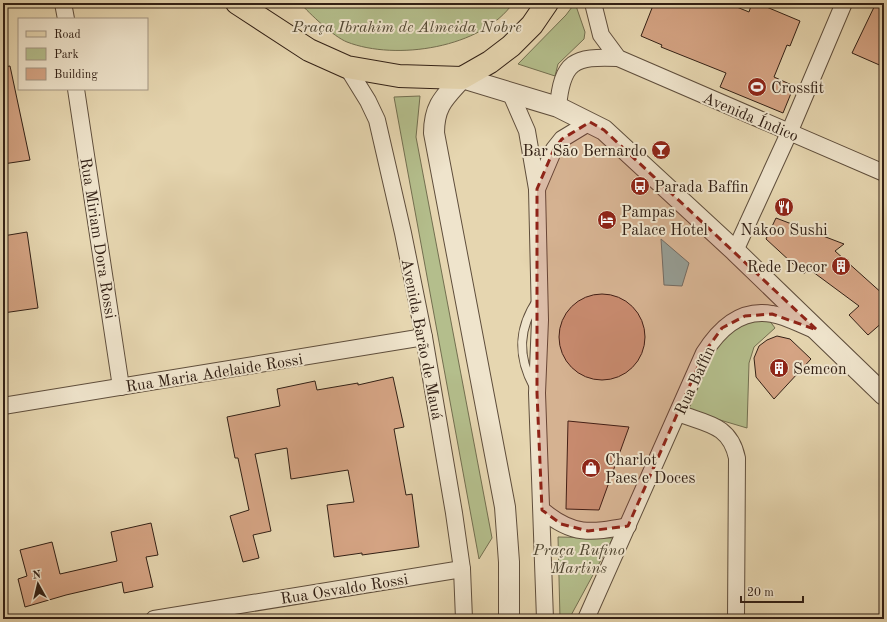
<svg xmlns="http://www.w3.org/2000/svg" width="887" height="622" viewBox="0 0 887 622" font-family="'Old Standard TT',serif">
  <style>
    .green { fill: #b4be8c; stroke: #736f50 }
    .water { fill: #96b9af; stroke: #6e7c71 }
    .building { fill: #d5a484; stroke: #322015 }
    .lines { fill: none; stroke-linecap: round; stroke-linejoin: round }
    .service-casing { stroke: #5f4e3c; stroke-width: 10 }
    .minor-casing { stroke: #5f4e3c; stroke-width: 18 }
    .tertiary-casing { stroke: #5f4e3c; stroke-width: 22 }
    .primary-casing { stroke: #322015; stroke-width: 24 }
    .service { stroke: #efe4cc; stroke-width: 8 }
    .minor { stroke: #efe4cc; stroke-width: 16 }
    .tertiary { stroke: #efe4cc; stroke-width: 20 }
    .primary { stroke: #e6d6b0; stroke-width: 22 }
    .marked { fill: #8f2418; fill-opacity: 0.2; stroke: #8f2418; stroke-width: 3; stroke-dasharray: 8 5; stroke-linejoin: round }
    .labels { text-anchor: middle; stroke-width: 4; stroke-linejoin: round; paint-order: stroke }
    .park-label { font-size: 16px; font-style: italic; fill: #524833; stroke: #efe4cc }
    .poi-label { font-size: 16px; fill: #322015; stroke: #efe4cc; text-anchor: start }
    .street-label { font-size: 16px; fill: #322015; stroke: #efe4cc }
  </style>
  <rect width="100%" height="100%" fill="#e6d6b0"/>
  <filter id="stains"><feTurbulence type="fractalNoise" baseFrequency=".005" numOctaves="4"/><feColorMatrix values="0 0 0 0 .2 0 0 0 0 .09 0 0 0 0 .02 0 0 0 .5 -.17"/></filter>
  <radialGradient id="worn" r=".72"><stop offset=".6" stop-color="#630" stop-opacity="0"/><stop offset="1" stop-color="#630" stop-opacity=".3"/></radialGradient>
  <!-- green -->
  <g class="green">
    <path d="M 300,3 L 513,3 C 482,48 396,61 347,42 C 334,37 310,14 300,3 Z"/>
    <path d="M 575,3 L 585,32 L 584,39 L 558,64 L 555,76 L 518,64 L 566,15 Z"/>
    <path d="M 420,96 L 416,137 L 492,538 L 479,559 L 394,97 Z"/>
    <path d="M 752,319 L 769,320 L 775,328 L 754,347 L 749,363 L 747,428 L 683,409 L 723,334 Z"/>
    <path d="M 558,537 L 613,538 L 569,619 L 560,619 Z"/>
  </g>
  <!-- water -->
  <path class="water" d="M 661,239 L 689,263 L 682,286 L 664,285 Z"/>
  <!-- building -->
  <g class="building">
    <path d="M 654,3 L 727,3 L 749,12 L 752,3 L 757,3 L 800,21 L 790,46 L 787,45 L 774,77 L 794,86 L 783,113 L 720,87 L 726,73 L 661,47 L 662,45 L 641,36 Z"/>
    <path d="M 876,3 L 884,3 L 884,67 L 852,53 Z"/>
    <path d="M 10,66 L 30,160 L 3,164 L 3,67 Z"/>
    <path d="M 776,218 L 844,244 L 835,251 L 884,295 L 884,321 L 868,335 L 849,315 L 859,306 L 809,269 L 804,274 L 766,239 Z"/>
    <path d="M 27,232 L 38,308 L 3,313 L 3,236 Z"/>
    <circle cx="602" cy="337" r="43"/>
    <path d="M 777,336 L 790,339 L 811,359 L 774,399 L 756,377 L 754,358 L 759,346 L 767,340 Z"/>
    <path d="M 393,377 L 404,427 L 394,429 L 406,495 L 412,494 L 419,547 L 362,555 L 362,553 L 334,557 L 327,505 L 354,502 L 348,470 L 291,479 L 287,448 L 255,454 L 271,531 L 253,535 L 259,558 L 243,562 L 230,516 L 249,510 L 238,458 L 235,458 L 227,417 L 280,406 L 277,389 L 315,381 L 317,390 L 358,383 L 358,385 Z"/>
    <path d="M 568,421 L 629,427 L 599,510 L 566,509 Z"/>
    <path d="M 151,523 L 158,555 L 146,557 L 153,587 L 124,593 L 122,582 L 66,595 L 25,607 L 18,579 L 27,576 L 20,550 L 52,542 L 60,574 L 117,561 L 111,532 Z"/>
  </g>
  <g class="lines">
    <!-- service casing -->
    <g class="service-casing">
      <path id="service" d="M 534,387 C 517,356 518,328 538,299"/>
    </g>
    <!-- minor casing -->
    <g class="minor-casing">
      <g id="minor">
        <path d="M 63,3 L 66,19"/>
        <path d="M 593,3 L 601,35 L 618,58 L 884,173"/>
        <path d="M 347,67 L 368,101 L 377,120 L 403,233 L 424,337 L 454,513 L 462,569 L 464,619"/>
        <path d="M 76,89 L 121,387"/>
        <path d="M 510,92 L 527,131 L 537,189 L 540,320 L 537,393 L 545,619"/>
        <path d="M 558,107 C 562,61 574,56 618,58"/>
        <path d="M 537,189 L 554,149 L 562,139 L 590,122"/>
        <path d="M 735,251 L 789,133 L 844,3"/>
        <path d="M 3,406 L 424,337"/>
        <path d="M 678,413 C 706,424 730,424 737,458 L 736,619"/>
        <path d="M 542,510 C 573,536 590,533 628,526"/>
        <path d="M 154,619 L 462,569"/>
        <path d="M 586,619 L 704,353 C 719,329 741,308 772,314 C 786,316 801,325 815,330"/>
      </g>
    </g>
    <!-- tertiary casing -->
    <g class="tertiary-casing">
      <path id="tertiary" d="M 509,619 L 509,562 L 505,507 L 434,133 C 434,105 445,97 462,78 L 558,107 L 604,130 L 735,251 L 884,395"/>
    </g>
    <!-- primary casing -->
    <g class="primary-casing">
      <path id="primary" d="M 237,3 L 309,50 L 347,67 L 399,76 L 462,78 L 490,62 L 511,46 L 532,25 L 547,3"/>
    </g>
    <!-- service -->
    <use href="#service" class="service"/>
    <!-- minor -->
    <use href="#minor" class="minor"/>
    <!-- tertiary -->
    <use href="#tertiary" class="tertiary"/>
    <!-- primary -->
    <use href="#primary" class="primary"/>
  </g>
  <!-- marked area -->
  <path class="marked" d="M 590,122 L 604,130 L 817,330 L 772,314 L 745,316 L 722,328 L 704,353 L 628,526 L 588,531 L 561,524 L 542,510 L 537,393 L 537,189 L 554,149 L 562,139 Z"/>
  <!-- icons -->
  <defs>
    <g id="stadium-disc" transform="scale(1)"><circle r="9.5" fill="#8f2418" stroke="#efe4cc"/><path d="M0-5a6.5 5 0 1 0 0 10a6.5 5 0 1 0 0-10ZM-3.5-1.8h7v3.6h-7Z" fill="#fff"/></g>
    <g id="bar-disc" transform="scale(1)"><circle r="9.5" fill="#8f2418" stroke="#efe4cc"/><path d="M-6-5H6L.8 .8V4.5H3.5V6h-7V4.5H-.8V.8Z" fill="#fff"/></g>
    <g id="bus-disc" transform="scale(1)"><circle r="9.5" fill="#8f2418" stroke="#efe4cc"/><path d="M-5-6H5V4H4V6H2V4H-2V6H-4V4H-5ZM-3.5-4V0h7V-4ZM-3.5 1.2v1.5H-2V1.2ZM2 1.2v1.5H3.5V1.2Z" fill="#fff"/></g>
    <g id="restaurant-disc" transform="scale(1)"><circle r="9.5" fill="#8f2418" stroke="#efe4cc"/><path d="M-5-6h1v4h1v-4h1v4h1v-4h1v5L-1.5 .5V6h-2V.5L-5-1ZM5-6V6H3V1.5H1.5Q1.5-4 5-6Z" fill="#fff"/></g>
    <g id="hotel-disc" transform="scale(1)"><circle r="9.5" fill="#8f2418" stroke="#efe4cc"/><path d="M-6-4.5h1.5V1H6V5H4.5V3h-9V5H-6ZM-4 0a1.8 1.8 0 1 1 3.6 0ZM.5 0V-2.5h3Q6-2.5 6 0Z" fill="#fff"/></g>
    <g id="building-disc" transform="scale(1)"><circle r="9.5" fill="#8f2418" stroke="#efe4cc"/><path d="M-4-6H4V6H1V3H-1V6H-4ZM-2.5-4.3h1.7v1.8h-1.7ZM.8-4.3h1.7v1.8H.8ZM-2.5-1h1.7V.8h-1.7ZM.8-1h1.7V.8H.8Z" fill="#fff"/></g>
    <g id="shop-disc" transform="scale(1)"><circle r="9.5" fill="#8f2418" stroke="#efe4cc"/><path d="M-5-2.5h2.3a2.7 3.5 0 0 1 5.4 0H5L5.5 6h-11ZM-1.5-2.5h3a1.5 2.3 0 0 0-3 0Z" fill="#fff"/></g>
  </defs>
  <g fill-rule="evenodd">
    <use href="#stadium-disc" x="757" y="87"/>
    <use href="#bar-disc" x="661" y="150"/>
    <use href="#bus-disc" x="640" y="186"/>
    <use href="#restaurant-disc" x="784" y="207"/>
    <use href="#hotel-disc" x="607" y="220"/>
    <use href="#building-disc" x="841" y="266"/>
    <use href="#building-disc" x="779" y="368"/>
    <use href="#shop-disc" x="591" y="468"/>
  </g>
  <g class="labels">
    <!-- park labels -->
    <g class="park-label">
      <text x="407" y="32">Praça Ibrahim de Almeida Nobre</text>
      <text x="579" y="555">Praça Rufino<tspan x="579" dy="18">Martins</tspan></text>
    </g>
    <!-- poi labels -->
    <g class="poi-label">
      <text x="771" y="93">Crossfit</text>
      <text x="647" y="156" text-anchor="end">Bar São Bernardo</text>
      <text x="654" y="192">Parada Baffin</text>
      <text x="621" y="217">Pampas<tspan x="621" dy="18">Palace Hotel</tspan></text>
      <text x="784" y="235" text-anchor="middle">Nakoo Sushi</text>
      <text x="827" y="272" text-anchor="end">Rede Decor</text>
      <text x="793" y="374">Semcon</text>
      <text x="605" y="465">Charlot<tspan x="605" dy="18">Paes e Doces</tspan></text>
    </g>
    <!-- street labels -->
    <g class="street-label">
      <text transform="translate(751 116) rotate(23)" y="6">Avenida Índico</text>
      <text transform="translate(99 238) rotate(81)" y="6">Rua Miriam Dora Rossi</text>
      <text transform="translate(423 339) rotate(79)" y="6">Avenida Barão de Mauá</text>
      <text transform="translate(214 372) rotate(-9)" y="6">Rua Maria Adelaide Rossi</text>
      <text transform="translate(694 380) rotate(-65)" y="6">Rua Baffin</text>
      <text transform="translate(344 588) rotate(-9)" y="6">Rua Osvaldo Rossi</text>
    </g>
  </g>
  <!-- margin -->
  <rect width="887" height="622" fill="none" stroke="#e6d6b0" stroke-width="16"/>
  <rect x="4" y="4" width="879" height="614" fill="none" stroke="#322015" stroke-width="2"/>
  <rect x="8" y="8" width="871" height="606" fill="none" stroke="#322015"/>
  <!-- legend -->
  <rect x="18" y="18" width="130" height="72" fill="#efe4cc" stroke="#a39683"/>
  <rect x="26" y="31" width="20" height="6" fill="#e6d6b0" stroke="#a39683"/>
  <text x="54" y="38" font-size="12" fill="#322015">Road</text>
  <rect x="26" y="48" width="20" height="12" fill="#b4be8c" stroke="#a39683"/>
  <text x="54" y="58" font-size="12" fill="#322015">Park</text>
  <rect x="26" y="68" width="20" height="12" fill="#d5a484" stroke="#a39683"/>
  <text x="54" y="78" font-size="12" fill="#322015">Building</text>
  <!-- north arrow -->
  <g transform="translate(38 584) rotate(352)" stroke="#efe4cc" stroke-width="3" paint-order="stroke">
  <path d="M0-3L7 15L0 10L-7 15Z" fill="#322015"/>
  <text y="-6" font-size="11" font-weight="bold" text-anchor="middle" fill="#322015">N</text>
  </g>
  <!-- scale -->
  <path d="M741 596v6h62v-6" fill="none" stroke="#322015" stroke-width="2"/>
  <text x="747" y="596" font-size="12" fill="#322015" stroke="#efe4cc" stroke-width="3" paint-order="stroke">20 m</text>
  <rect width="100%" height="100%" filter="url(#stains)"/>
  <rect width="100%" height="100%" fill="url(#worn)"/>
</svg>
